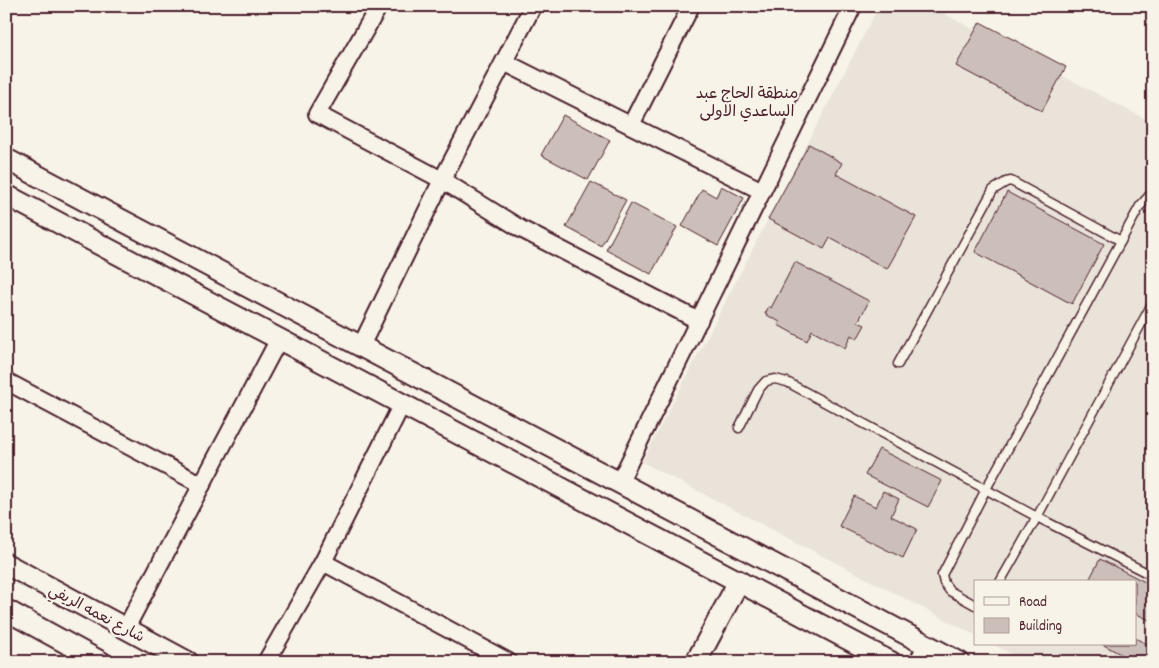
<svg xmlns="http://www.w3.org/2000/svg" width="1159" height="668" viewBox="0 0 1159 668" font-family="Dekko,'Playpen Sans Arabic',sans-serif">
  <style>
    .built { fill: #eae3da }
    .building { fill: #ccbfb9; stroke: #4a1f2b }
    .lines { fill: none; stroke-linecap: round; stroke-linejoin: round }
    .service-casing { stroke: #4a1f2b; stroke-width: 11 }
    .minor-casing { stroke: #4a1f2b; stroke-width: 20 }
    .tertiary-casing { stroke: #4a1f2b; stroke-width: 24 }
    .service { stroke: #f7f3e8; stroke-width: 8 }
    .minor { stroke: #f7f3e8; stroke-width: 16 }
    .tertiary { stroke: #f7f3e8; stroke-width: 20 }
    .labels { text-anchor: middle; stroke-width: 4.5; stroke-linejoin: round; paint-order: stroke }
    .street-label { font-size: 15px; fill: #4a1f2b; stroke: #f7f3e8 }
    .neighbourhood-label { font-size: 16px; fill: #4a1f2b; stroke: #f7f3e8 }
  </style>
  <rect width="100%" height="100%" fill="#f7f3e8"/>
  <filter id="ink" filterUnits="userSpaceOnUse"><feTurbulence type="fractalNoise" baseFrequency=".02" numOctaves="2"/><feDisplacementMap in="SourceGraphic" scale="10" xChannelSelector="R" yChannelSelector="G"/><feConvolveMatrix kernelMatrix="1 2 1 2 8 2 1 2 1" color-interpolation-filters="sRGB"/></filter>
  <g filter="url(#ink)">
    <!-- built -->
    <path class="built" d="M 879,6 L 929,6 L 1153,123 L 1153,662 L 1026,662 L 993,644 L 1135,644 L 1135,582 L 975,582 L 975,635 L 642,462 Z"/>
    <!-- building -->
    <g class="building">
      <path d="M 980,22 L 1066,67 L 1042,111 L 956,66 Z"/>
      <path d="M 563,115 L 610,140 L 588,180 L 541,155 Z"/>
      <path d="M 809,144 L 842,163 L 836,174 L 916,217 L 887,269 L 830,238 L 824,249 L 768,219 Z"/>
      <path d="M 591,182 L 626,200 L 601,246 L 566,227 Z"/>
      <path d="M 721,186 L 744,198 L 718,246 L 682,226 L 702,189 L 716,197 Z"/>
      <path d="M 1007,192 L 1104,244 L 1072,304 L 975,252 Z"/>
      <path d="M 631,203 L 677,227 L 651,274 L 606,250 Z"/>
      <path d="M 795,262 L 869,301 L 858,322 L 865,325 L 857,339 L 851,335 L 845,348 L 812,330 L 807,341 L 778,325 L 780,322 L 765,314 L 769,306 L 771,308 Z"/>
      <path d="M 879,449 L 942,481 L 928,507 L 865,475 Z"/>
      <path d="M 883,491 L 899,499 L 891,516 L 917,529 L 903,558 L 839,526 L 854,496 L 876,507 Z"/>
      <path d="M 1100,559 L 1153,586 L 1153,622 L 1135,613 L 1135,582 L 1088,582 Z"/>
      <path d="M 1135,638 L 1153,647 L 1153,662 L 1135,662 L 1102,644 L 1135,644 Z"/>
    </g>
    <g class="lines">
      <!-- service casing -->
      <g class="service-casing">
        <g id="service">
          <path d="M 898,364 L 993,190 L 1006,182 L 1011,181 L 1121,241"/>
          <path d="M 739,428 L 758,390 L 766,381 L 775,379 L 787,382 L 1037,517 L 1153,576"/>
          <path d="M 1000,582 L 1037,517 L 1153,302"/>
          <path d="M 975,605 L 950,591 L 944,583 L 942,575 L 986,489 L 1140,206 L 1149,196 L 1153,194"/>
        </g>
      </g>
      <!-- minor casing -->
      <g class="minor-casing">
        <g id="minor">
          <path d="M 379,6 L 317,114 L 442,180 L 521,229 L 699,321"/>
          <path d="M 504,62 L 762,191"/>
          <path d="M 631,125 L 691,6"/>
          <path d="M 361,346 L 442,180 L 533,6"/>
          <path d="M 6,381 L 202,485"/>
          <path d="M 619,483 L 853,6"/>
          <path d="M 323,562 L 509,662"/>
          <path d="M 126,628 L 279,339"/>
          <path d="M 266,662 L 323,562 L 402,404"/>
        </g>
      </g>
      <!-- tertiary casing -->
      <g class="tertiary-casing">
        <g id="tertiary">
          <path d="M 6,159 L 959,662"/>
          <path d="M 6,195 L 891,662"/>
          <path d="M 6,564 L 188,662"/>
          <path d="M 6,610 L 101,662"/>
          <path d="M 696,662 L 739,581"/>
          <path d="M 920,662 L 928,646"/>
        </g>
      </g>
      <!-- service -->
      <use href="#service" class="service"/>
      <!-- minor -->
      <use href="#minor" class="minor"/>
      <!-- tertiary -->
      <use href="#tertiary" class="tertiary"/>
    </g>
  </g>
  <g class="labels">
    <!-- street labels -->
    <g class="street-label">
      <text transform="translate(97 613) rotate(28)" y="5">شارع نعمه الريفي</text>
    </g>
    <!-- neighbourhood labels -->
    <g class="neighbourhood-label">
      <text x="747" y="98">منطقة الحاج عبد<tspan x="747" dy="18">الساعدي الاولى</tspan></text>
    </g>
  </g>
  <!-- margin -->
  <rect width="1159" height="668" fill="none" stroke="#f7f3e8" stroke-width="25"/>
  <rect x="12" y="12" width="1134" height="643" fill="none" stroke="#4a1f2b" stroke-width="2" filter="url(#ink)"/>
  <!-- legend -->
  <rect x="974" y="580" width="162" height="65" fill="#f7f3e8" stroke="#b29e9c"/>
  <rect x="984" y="597" width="25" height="8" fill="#f7f3e8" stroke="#b29e9c"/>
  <text x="1019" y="606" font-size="15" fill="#4a1f2b">Road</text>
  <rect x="984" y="618" width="25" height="15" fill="#ccbfb9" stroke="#b29e9c"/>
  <text x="1019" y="630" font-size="15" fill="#4a1f2b">Building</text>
</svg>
